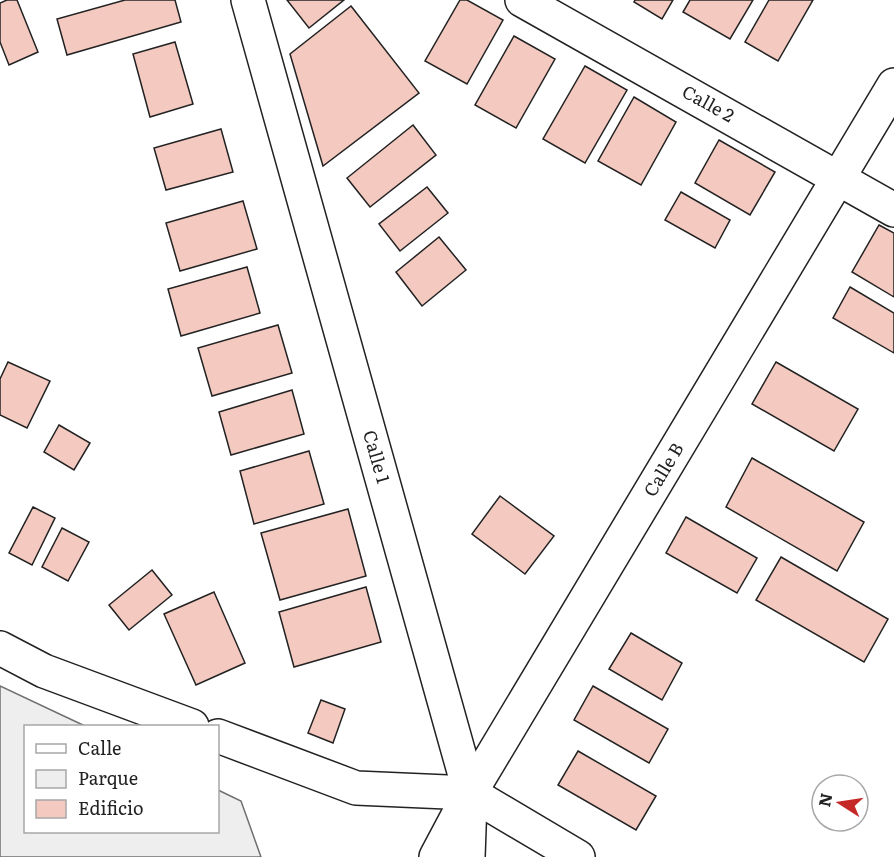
<svg xmlns="http://www.w3.org/2000/svg" width="894" height="857" viewBox="0 0 894 857" font-family="Literata,serif">
  <style>
    .green { fill: #eee; stroke: #6f6f6f; stroke-width: 1.5 }
    .building { fill: #f3c9c0; stroke: #222; stroke-width: 1.5 }
    .lines { fill: none; stroke-linecap: round; stroke-linejoin: round }
    .street-casing { stroke: #222; stroke-width: 36 }
    .secondary-casing { stroke: #222; stroke-width: 36 }
    .street { stroke: #fff; stroke-width: 33 }
    .secondary { stroke: #fff; stroke-width: 33 }
    .labels { text-anchor: middle; stroke-width: 4.5; stroke-linejoin: round; paint-order: stroke }
    .street-label { font-size: 18px; fill: #222; stroke: #fff }
  </style>
  <rect width="100%" height="100%" fill="#fff"/>
  <!-- green -->
  <path class="green" d="M 0,686 L 85,726 L 26,726 L 26,832 L 218,832 L 218,790 L 241,801 L 261,857 L 0,857 Z"/>
  <!-- building -->
  <g class="building">
    <path d="M 7,0 L 17,0 L 38,52 L 9,65 L 0,42 L 0,3 Z"/>
    <path d="M 125,0 L 175,0 L 181,22 L 67,55 L 57,19 Z"/>
    <path d="M 287,0 L 344,0 L 309,28 Z"/>
    <path d="M 460,0 L 467,0 L 503,20 L 467,84 L 425,61 Z"/>
    <path d="M 635,0 L 673,0 L 662,19 L 634,2 Z"/>
    <path d="M 690,0 L 753,0 L 730,39 L 683,12 Z"/>
    <path d="M 769,0 L 813,0 L 778,61 L 745,42 Z"/>
    <path d="M 351,6 L 419,93 L 323,166 L 290,54 Z"/>
    <path d="M 514,36 L 555,59 L 516,128 L 475,105 Z"/>
    <path d="M 175,42 L 193,104 L 150,117 L 133,54 Z"/>
    <path d="M 585,66 L 627,90 L 585,163 L 543,139 Z"/>
    <path d="M 634,97 L 676,122 L 641,185 L 598,161 Z"/>
    <path d="M 413,125 L 436,155 L 370,207 L 347,178 Z"/>
    <path d="M 221,129 L 233,172 L 166,190 L 154,148 Z"/>
    <path d="M 719,140 L 775,172 L 750,215 L 695,183 Z"/>
    <path d="M 427,187 L 448,213 L 400,251 L 379,224 Z"/>
    <path d="M 681,192 L 730,220 L 715,248 L 665,220 Z"/>
    <path d="M 243,201 L 257,249 L 180,271 L 166,223 Z"/>
    <path d="M 879,225 L 894,233 L 894,297 L 852,272 Z"/>
    <path d="M 439,237 L 466,270 L 422,306 L 396,272 Z"/>
    <path d="M 247,267 L 260,313 L 181,336 L 168,289 Z"/>
    <path d="M 850,287 L 894,313 L 894,353 L 833,318 Z"/>
    <path d="M 278,325 L 292,373 L 212,396 L 198,348 Z"/>
    <path d="M 8,362 L 50,381 L 27,428 L 0,415 L 0,379 Z"/>
    <path d="M 776,362 L 858,409 L 834,451 L 752,404 Z"/>
    <path d="M 292,390 L 304,434 L 231,455 L 219,412 Z"/>
    <path d="M 59,425 L 90,443 L 74,470 L 44,452 Z"/>
    <path d="M 309,451 L 324,504 L 254,524 L 240,471 Z"/>
    <path d="M 752,458 L 864,522 L 837,571 L 726,507 Z"/>
    <path d="M 500,496 L 554,536 L 525,574 L 472,534 Z"/>
    <path d="M 33,507 L 55,518 L 32,565 L 9,553 Z"/>
    <path d="M 348,509 L 366,576 L 280,600 L 261,533 Z"/>
    <path d="M 686,517 L 757,558 L 737,593 L 666,553 Z"/>
    <path d="M 62,528 L 89,542 L 68,581 L 42,567 Z"/>
    <path d="M 781,557 L 888,619 L 864,662 L 756,600 Z"/>
    <path d="M 152,570 L 172,595 L 129,630 L 109,605 Z"/>
    <path d="M 366,587 L 381,642 L 294,667 L 279,612 Z"/>
    <path d="M 214,592 L 245,663 L 196,685 L 164,614 Z"/>
    <path d="M 631,633 L 682,663 L 662,700 L 609,669 Z"/>
    <path d="M 593,686 L 668,729 L 649,763 L 574,720 Z"/>
    <path d="M 321,700 L 345,709 L 333,743 L 308,733 Z"/>
    <path d="M 578,751 L 656,796 L 636,830 L 558,785 Z"/>
  </g>
  <g class="lines">
    <!-- street casing -->
    <g class="street-casing">
      <g id="street">
        <path d="M 522,0 L 894,210"/>
        <path d="M 0,648 L 44,671 L 192,726"/>
        <path d="M 218,736 L 356,788 L 470,793 L 578,857"/>
        <path d="M 436,857 L 470,793"/>
        <path d="M 468,857 L 470,801"/>
      </g>
    </g>
    <!-- secondary casing -->
    <g class="secondary-casing">
      <g id="secondary">
        <path d="M 248,0 L 470,793"/>
        <path d="M 470,793 L 894,85"/>
      </g>
    </g>
    <!-- street -->
    <use href="#street" class="street"/>
    <!-- secondary -->
    <use href="#secondary" class="secondary"/>
  </g>
  <g class="labels">
    <!-- street labels -->
    <g class="street-label">
      <text transform="translate(708 104) rotate(29)" y="6">Calle 2</text>
      <text transform="translate(376 457) rotate(74)" y="6">Calle 1</text>
      <text transform="translate(664 470) rotate(-59)" y="6">Calle B</text>
    </g>
  </g>
  <!-- legend -->
  <rect x="24" y="725" width="195" height="108" fill="#ffffff" stroke="#a7a7a7" stroke-width="1.5"/>
  <rect x="36" y="744" width="30" height="9" fill="#ffffff" stroke="#a7a7a7" stroke-width="1.5"/>
  <text x="78" y="755" font-size="18" fill="#222222">Calle</text>
  <rect x="36" y="770" width="30" height="18" fill="#eeeeee" stroke="#a7a7a7" stroke-width="1.5"/>
  <text x="78" y="785" font-size="18" fill="#222222">Parque</text>
  <rect x="36" y="800" width="30" height="18" fill="#f3c9c0" stroke="#a7a7a7" stroke-width="1.5"/>
  <text x="78" y="815" font-size="18" fill="#222222">Edificio</text>
  <!-- north arrow -->
  <g transform="translate(840 803) rotate(282)"><circle r="28" fill="#ffffff" stroke="#a7a7a7" stroke-width="1.5"/>
  <path d="M0-4.5L10 22L0 15L-10 22Z" fill="#c62828"/>
  <text y="-9" font-size="16" font-weight="bold" text-anchor="middle" fill="#222222">N</text>
  </g>
</svg>
